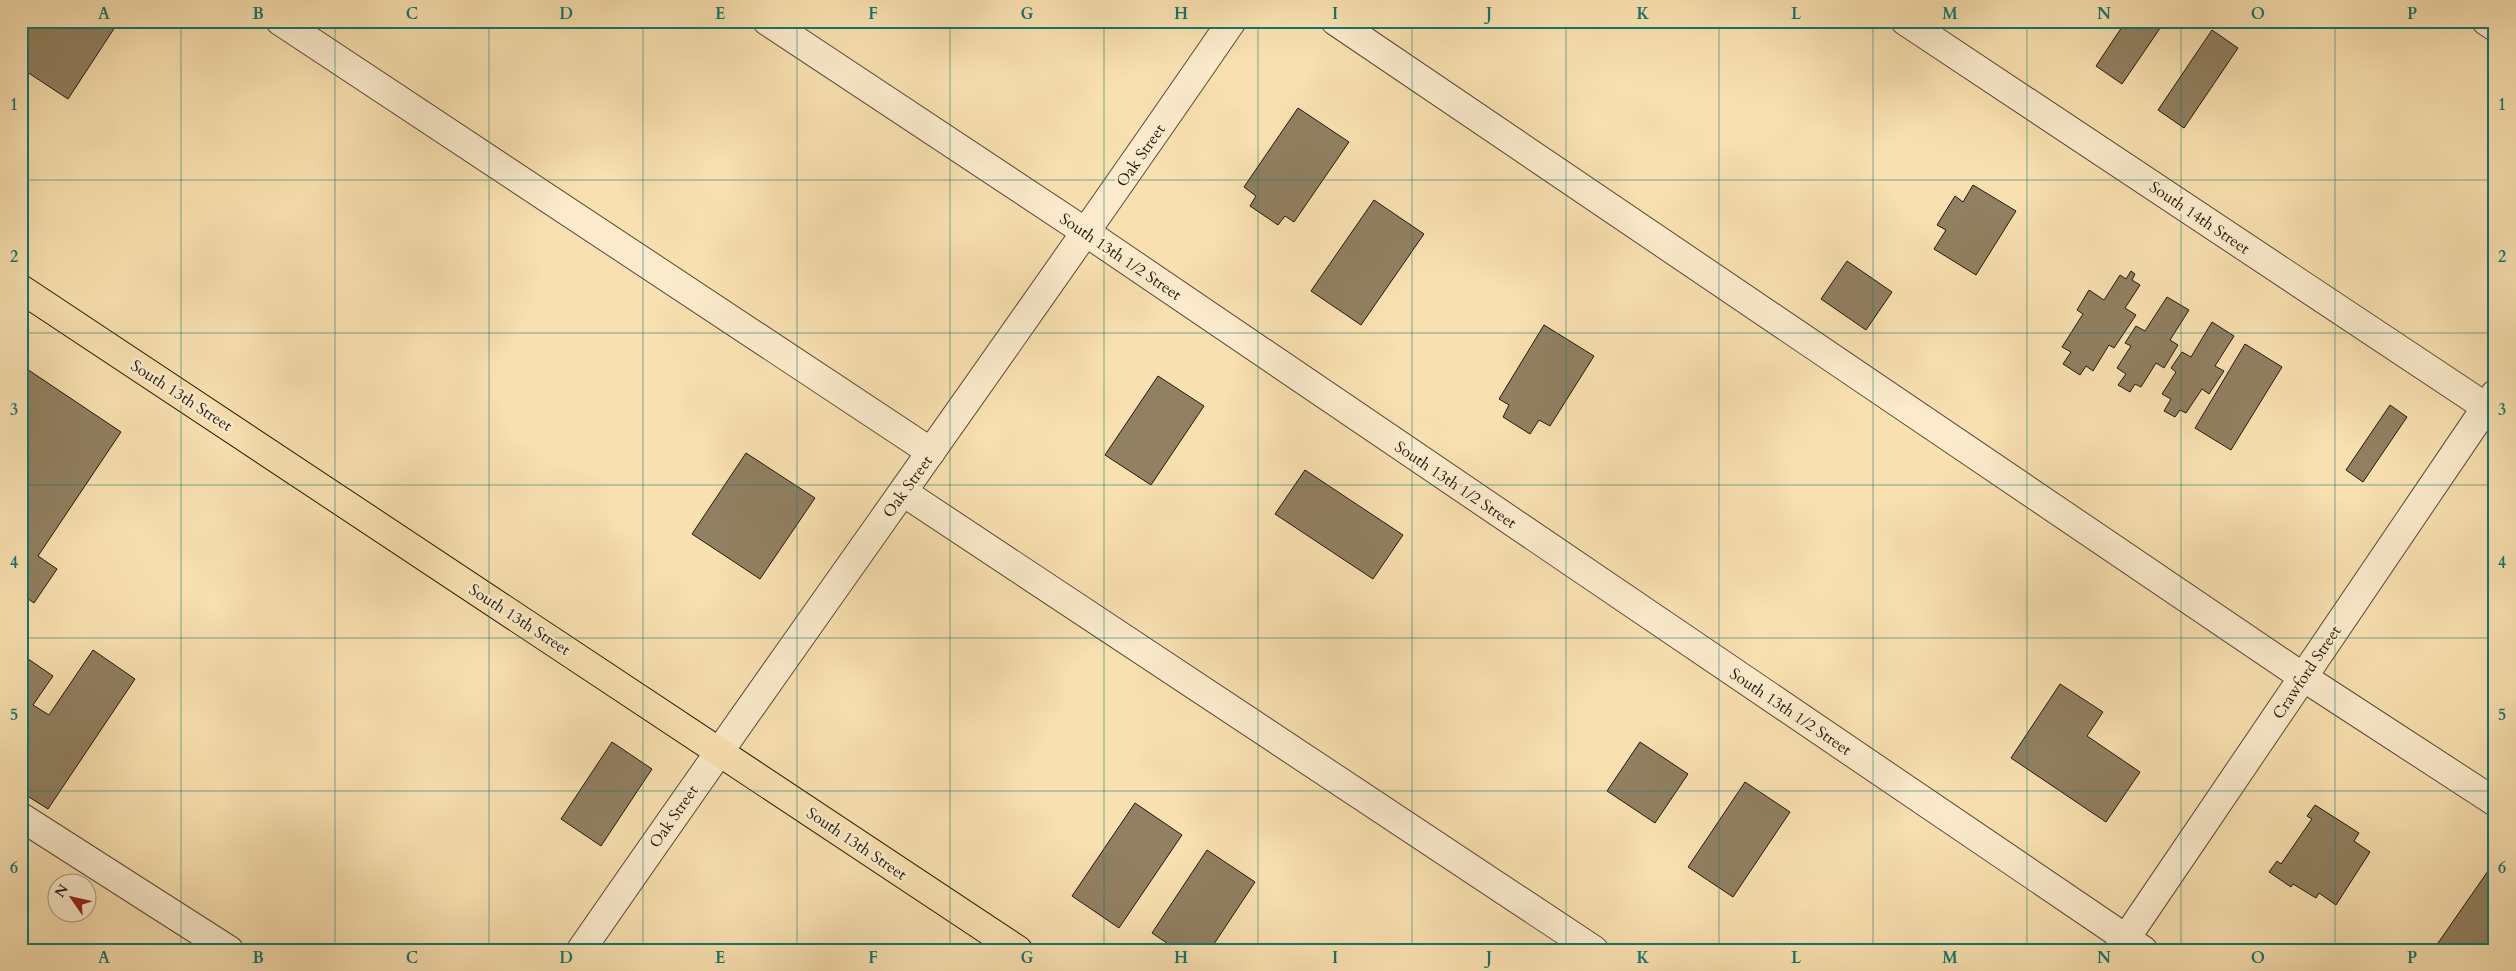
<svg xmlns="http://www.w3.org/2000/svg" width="2516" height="971" viewBox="0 0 2516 971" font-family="Cardo,serif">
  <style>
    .building { fill: #918061; stroke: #21170c }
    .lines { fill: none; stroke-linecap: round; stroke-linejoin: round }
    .minor-casing { stroke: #574935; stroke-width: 30 }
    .major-casing { stroke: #21170c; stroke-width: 30 }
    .minor { stroke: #fbebcc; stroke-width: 28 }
    .major { stroke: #f9e0b0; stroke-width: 28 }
    .grid { fill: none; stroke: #0f766e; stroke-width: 1; stroke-opacity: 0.55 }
    .labels { text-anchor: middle; stroke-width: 5; stroke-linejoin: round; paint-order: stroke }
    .street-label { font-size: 16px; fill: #21170c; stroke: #fbebcc }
    .neatline { fill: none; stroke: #0f766e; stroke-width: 2 }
    .grid-label { font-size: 16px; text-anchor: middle; font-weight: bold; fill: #0f766e }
  </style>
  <rect width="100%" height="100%" fill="#f9e0b0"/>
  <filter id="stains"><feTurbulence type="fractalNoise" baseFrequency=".004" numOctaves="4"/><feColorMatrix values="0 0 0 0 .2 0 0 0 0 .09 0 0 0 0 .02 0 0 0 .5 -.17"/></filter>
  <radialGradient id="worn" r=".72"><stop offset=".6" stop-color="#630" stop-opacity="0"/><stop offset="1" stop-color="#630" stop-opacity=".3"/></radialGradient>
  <!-- building -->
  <g class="building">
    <path d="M 26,21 L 119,21 L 68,99 L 21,68 L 21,29 Z"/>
    <path d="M 2126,21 L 2165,21 L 2122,84 L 2096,66 Z"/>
    <path d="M 2212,30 L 2238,48 L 2184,128 L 2158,110 Z"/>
    <path d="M 1298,108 L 1349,142 L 1294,222 L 1285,216 L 1278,225 L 1250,206 L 1256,196 L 1244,187 Z"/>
    <path d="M 1973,185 L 2016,211 L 1976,275 L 1934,249 L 1946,230 L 1937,225 L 1955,196 L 1963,202 Z"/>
    <path d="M 1374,200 L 1424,234 L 1361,325 L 1311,291 Z"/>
    <path d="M 1847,261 L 1892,292 L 1866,330 L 1821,299 Z"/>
    <path d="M 2131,271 L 2135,274 L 2132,280 L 2140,285 L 2125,308 L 2136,315 L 2114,348 L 2109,345 L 2093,371 L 2086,366 L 2080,375 L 2063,364 L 2071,352 L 2062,347 L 2083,314 L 2077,310 L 2089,290 L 2104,300 L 2120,275 L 2126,279 Z"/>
    <path d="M 2167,297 L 2189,310 L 2170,340 L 2178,345 L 2164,368 L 2156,363 L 2141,387 L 2135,384 L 2130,392 L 2118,385 L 2126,374 L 2117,368 L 2131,346 L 2125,343 L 2136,326 L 2145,331 Z"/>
    <path d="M 2212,322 L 2234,336 L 2215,366 L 2224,371 L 2209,394 L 2202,389 L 2186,413 L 2180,410 L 2175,417 L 2164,411 L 2171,399 L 2162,394 L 2176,372 L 2171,368 L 2182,352 L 2191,357 Z"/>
    <path d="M 1544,325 L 1594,356 L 1550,426 L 1539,420 L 1530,434 L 1503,417 L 1509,405 L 1499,399 Z"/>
    <path d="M 2245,344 L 2282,367 L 2231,450 L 2195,428 Z"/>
    <path d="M 21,365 L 121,432 L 38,556 L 57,569 L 34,603 L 21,594 Z"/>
    <path d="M 1158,376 L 1204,406 L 1151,485 L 1105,455 Z"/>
    <path d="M 2390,405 L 2407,417 L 2363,482 L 2346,470 Z"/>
    <path d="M 746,453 L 815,498 L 760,579 L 692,534 Z"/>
    <path d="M 1305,470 L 1403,535 L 1373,579 L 1275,514 Z"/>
    <path d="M 93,650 L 135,679 L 48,809 L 21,792 L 21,654 L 53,676 L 33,705 L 49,715 Z"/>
    <path d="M 2060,684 L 2103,712 L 2087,736 L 2140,772 L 2106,822 L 2011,758 Z"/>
    <path d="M 612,742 L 652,769 L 601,846 L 561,819 Z"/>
    <path d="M 1640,742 L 1688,774 L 1655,823 L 1607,791 Z"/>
    <path d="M 1745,782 L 1790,812 L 1733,897 L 1688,867 Z"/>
    <path d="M 1135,803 L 1182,835 L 1119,928 L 1072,896 Z"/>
    <path d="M 2315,805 L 2359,833 L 2354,841 L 2370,852 L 2336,905 L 2319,893 L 2316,898 L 2293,884 L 2291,887 L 2269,872 L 2277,861 L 2281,864 L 2312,819 L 2307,816 Z"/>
    <path d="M 1207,850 L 1255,882 L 1210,950 L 1177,950 L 1152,933 Z"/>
    <path d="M 2495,861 L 2495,950 L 2448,950 L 2438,943 Z"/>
  </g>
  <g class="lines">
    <!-- minor casing -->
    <g class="minor-casing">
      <g id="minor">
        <path d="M 280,21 L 931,452"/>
        <path d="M 767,21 L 1087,233 L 2143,950"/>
        <path d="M 1335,21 L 2303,677 L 2495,802"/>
        <path d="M 1905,21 L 2495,413"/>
        <path d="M 2486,21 L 2495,27"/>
        <path d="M 903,492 L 1594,950"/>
        <path d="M 21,817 L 229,950"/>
        <path d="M 581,950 C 796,639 1018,333 1232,21"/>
        <path d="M 2118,950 L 2495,394"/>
      </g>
    </g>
    <!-- major casing -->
    <g class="major-casing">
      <path id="major" d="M 21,289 L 1018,950"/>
    </g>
    <!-- minor -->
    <use href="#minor" class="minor"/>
    <!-- major -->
    <use href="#major" class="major"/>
  </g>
  <!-- grid -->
  <path class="grid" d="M 181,21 L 181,950M 335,21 L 335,950M 489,21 L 489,950M 643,21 L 643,950M 797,21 L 797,950M 950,21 L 950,950M 1104,21 L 1104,950M 1258,21 L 1258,950M 1412,21 L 1412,950M 1566,21 L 1566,950M 1719,21 L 1719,950M 1873,21 L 1873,950M 2027,21 L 2027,950M 2181,21 L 2181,950M 2335,21 L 2335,950M 21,180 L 2495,180M 21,333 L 2495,333M 21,485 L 2495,485M 21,638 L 2495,638M 21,791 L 2495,791"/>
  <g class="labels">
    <!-- street labels -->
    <g class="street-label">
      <text transform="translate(1140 155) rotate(-55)" y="6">Oak Street</text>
      <text transform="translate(2200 217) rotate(34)" y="6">South 14th Street</text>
      <text transform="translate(1121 256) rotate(34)" y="6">South 13th 1/2 Street</text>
      <text transform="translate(182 395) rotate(33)" y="6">South 13th Street</text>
      <text transform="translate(1456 484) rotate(34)" y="6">South 13th 1/2 Street</text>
      <text transform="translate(907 486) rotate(-54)" y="6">Oak Street</text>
      <text transform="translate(520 619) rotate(33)" y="6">South 13th Street</text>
      <text transform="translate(2306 672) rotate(-56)" y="6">Crawford Street</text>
      <text transform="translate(1791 711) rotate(34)" y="6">South 13th 1/2 Street</text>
      <text transform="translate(673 816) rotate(-55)" y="6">Oak Street</text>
      <text transform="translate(857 843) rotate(34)" y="6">South 13th Street</text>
    </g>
  </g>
  <!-- margin -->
  <rect width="2516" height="971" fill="none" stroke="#f9e0b0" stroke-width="55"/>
  <!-- north arrow -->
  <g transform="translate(72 898) rotate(304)"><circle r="24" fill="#fbebcc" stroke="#a4967f"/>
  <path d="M0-4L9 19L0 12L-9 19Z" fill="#8f2418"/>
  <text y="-8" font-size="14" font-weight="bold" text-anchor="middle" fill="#21170c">N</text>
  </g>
  <rect x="28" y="28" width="2460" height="916" class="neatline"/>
  <g class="grid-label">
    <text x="104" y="19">A</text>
    <text x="258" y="19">B</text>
    <text x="412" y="19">C</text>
    <text x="566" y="19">D</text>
    <text x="720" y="19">E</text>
    <text x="873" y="19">F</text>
    <text x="1027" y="19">G</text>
    <text x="1181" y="19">H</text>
    <text x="1335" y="19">I</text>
    <text x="1489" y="19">J</text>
    <text x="1643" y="19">K</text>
    <text x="1796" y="19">L</text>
    <text x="1950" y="19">M</text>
    <text x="2104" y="19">N</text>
    <text x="2258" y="19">O</text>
    <text x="2412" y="19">P</text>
    <text x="14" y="110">1</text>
    <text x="2502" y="110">1</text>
    <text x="14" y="262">2</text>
    <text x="2502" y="262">2</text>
    <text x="14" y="415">3</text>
    <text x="2502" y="415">3</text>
    <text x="14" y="568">4</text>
    <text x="2502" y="568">4</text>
    <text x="14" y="720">5</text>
    <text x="2502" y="720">5</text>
    <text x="14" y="873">6</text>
    <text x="2502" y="873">6</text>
    <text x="104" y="963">A</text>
    <text x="258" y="963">B</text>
    <text x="412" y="963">C</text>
    <text x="566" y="963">D</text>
    <text x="720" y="963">E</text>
    <text x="873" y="963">F</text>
    <text x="1027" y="963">G</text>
    <text x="1181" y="963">H</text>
    <text x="1335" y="963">I</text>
    <text x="1489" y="963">J</text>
    <text x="1643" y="963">K</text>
    <text x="1796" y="963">L</text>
    <text x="1950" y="963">M</text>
    <text x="2104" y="963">N</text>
    <text x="2258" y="963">O</text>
    <text x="2412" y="963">P</text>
  </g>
  <rect width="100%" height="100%" filter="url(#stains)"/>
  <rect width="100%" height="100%" fill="url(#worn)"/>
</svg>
